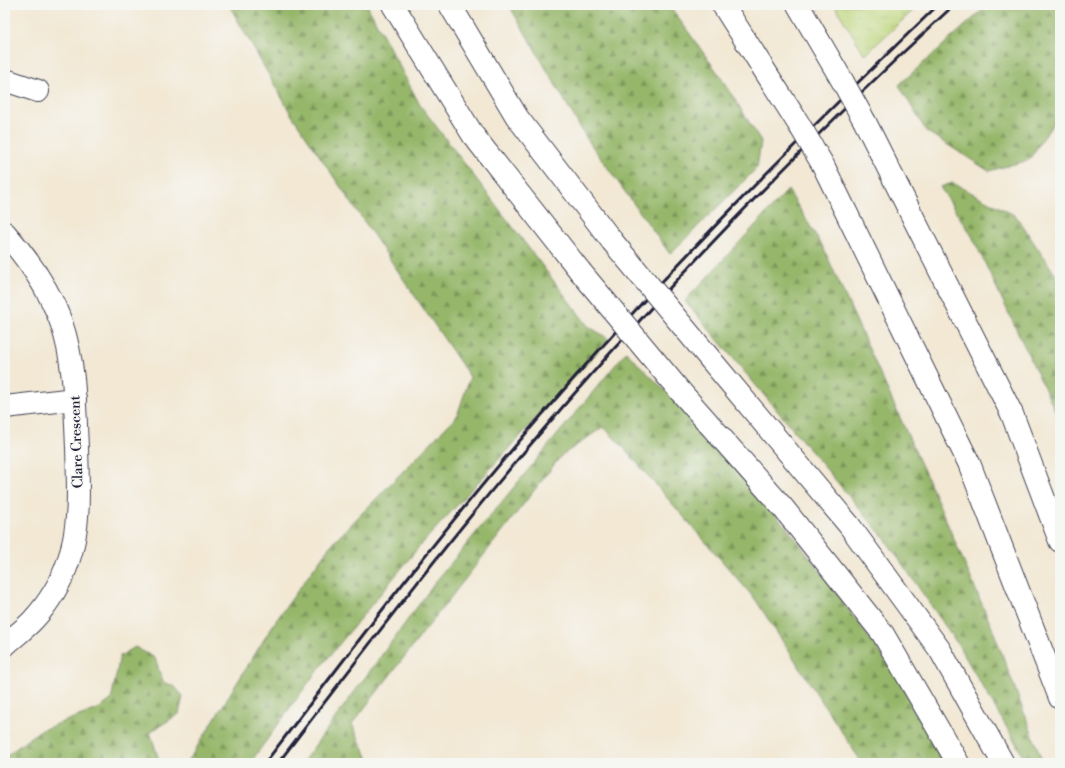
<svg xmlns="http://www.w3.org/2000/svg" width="1065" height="768" viewBox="0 0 1065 768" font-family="'Libre Bodoni',serif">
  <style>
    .grass { fill: url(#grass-tufts); stroke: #707c5b }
    .forest { fill: url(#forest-firs); stroke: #5c6c53 }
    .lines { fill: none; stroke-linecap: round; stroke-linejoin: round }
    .minor-casing { stroke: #414052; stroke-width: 24 }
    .trunk-casing { stroke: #414052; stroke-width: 24 }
    .motorway-casing { stroke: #414052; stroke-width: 24 }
    .minor { stroke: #fff; stroke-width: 22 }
    .trunk { stroke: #fff; stroke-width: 22 }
    .motorway { stroke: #fff; stroke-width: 22 }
    .rail { stroke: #22223b; stroke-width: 3 }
    .trunk-bridge-casing { stroke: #414052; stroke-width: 24; stroke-linecap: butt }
    .motorway-bridge-casing { stroke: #414052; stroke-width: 24; stroke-linecap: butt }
    .trunk-bridge { stroke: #fff; stroke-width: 22 }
    .motorway-bridge { stroke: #fff; stroke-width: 22 }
    .labels { text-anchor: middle; stroke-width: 3; stroke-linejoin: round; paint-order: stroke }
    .street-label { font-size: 14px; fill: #22223b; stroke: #f6f6f2 }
  </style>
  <defs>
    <pattern id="grass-tufts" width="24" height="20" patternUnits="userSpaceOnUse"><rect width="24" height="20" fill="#bed67b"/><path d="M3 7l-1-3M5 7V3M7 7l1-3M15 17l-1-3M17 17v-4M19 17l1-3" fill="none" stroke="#a3b76b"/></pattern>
    <pattern id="forest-firs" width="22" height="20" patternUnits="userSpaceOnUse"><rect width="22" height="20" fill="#96b76b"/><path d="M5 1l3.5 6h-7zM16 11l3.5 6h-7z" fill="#7a9459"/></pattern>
  </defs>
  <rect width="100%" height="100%" fill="#f6f6f2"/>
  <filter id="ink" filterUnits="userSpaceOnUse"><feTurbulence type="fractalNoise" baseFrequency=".025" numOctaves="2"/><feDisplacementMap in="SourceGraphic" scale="8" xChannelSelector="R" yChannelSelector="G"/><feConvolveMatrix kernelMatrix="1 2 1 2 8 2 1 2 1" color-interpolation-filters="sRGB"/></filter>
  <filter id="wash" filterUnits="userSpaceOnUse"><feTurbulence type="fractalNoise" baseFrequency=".012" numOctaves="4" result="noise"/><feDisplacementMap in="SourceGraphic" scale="16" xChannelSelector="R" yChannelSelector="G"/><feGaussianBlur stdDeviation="0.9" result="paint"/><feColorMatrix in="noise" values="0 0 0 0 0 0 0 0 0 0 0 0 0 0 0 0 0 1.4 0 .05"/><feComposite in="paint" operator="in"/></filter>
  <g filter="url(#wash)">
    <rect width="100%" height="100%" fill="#f2e8d4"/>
    <!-- grass -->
    <path class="grass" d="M 834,5 L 919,5 L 865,55 Z"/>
    <!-- forest -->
    <g class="forest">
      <path d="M 229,5 L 367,5 L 420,105 L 588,326 L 609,339 L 418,548 L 314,675 L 250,763 L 187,763 L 275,622 L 330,546 L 457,416 L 470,377 L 291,114 Z"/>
      <path d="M 509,5 L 669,5 L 720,76 L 761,141 L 757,168 L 670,254 L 587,139 Z"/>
      <path d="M 988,5 L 1060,5 L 1060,113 L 1029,160 L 989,171 L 926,131 L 899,85 Z"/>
      <path d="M 953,183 L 1016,216 L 1055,274 L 1060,287 L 1060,421 L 972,236 L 940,187 Z"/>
      <path d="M 788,190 L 823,247 L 938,502 L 993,630 L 1043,763 L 1026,763 L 1017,745 L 957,643 L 885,539 L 685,301 Z"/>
      <path d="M 626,352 L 688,413 L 797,540 L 896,674 L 943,763 L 862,763 L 755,599 L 624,448 L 603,427 L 561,456 L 352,724 L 370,763 L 302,763 L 437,580 Z"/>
      <path d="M 135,647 L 155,658 L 163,682 L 174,686 L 183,696 L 179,714 L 150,732 L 160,763 L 5,763 L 5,757 L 39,731 L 100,708 L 111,700 L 120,656 Z"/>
    </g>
  </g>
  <g filter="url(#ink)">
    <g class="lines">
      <!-- minor casing -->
      <g class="minor-casing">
        <g id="minor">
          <path d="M 5,80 L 38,91"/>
          <path d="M 5,233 C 28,259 49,289 61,322 C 75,362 75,406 77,448 C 78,485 81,526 68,562 C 62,581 48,604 34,619 C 26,628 15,636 5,645"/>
          <path d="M 5,407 L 75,399"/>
        </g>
      </g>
      <!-- trunk casing -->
      <g class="trunk-casing">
        <g id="trunk">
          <path d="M 393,5 L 473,135 L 580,271"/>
          <path d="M 450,5 L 517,117 L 612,241"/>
          <path d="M 711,360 L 849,525 L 940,650 L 1003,763"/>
          <path d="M 680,391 L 784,509 L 883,634 L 958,763"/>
        </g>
      </g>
      <!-- motorway casing -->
      <g class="motorway-casing">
        <g id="motorway">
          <path d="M 723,5 L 800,126"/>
          <path d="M 798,5 L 843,82"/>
          <path d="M 865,122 L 1012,414 L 1060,541"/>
          <path d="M 823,165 L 969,463 L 1060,698"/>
        </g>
      </g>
      <!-- minor -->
      <use href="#minor" class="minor"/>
      <!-- trunk -->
      <use href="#trunk" class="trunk"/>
      <!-- motorway -->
      <use href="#motorway" class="motorway"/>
      <!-- rail -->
      <g class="rail">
        <path d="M 265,763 C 345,658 425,552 511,451 C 644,293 789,148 938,5"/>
        <path d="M 278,763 C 357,660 435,557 519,458 C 653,299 801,146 954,5"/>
      </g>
      <!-- trunk-bridge casing -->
      <g class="trunk-bridge-casing">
        <g id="trunk-bridge">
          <path d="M 612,241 L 711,360"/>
          <path d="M 580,271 L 680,391"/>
        </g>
      </g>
      <!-- motorway-bridge casing -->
      <g class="motorway-bridge-casing">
        <g id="motorway-bridge">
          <path d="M 843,82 L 865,122"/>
          <path d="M 800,126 L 823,165"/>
        </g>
      </g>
      <!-- trunk-bridge -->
      <use href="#trunk-bridge" class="trunk-bridge"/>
      <!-- motorway-bridge -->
      <use href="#motorway-bridge" class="motorway-bridge"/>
    </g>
  </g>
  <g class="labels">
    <!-- street labels -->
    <g class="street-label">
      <text transform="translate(76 442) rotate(-92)" y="5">Clare Crescent</text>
    </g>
  </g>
  <!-- margin -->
  <rect width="1065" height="768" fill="none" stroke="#f6f6f2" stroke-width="20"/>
</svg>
